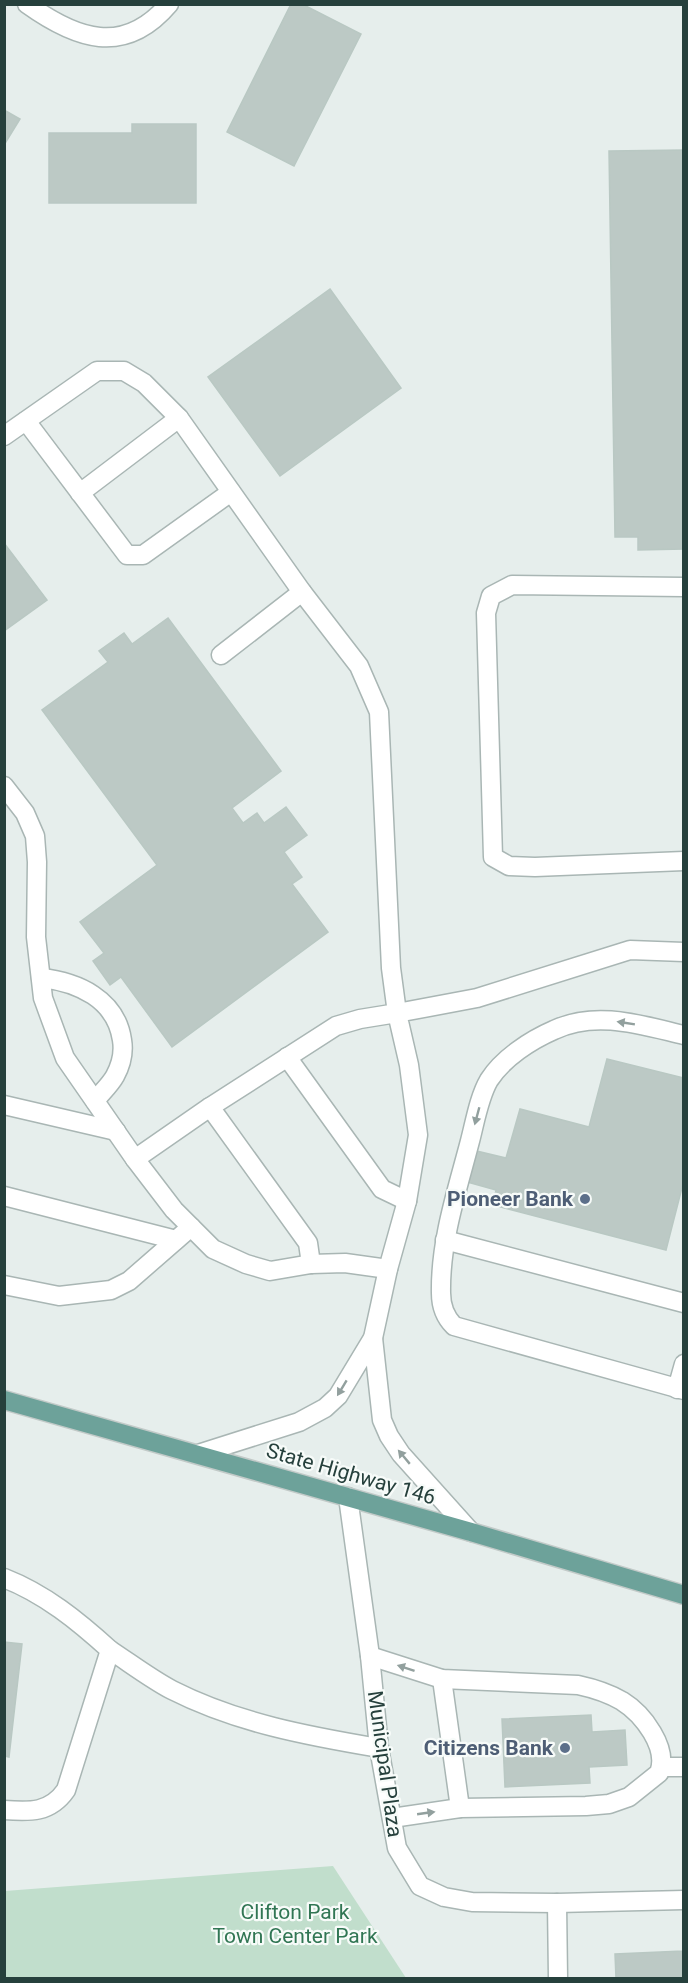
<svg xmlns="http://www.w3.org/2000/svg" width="688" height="1983" viewBox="0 0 688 1983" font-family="Roboto,sans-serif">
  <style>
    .green { fill: #c1decc }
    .building { fill: #bcc9c5; stroke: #b9c8c3; stroke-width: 1.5 }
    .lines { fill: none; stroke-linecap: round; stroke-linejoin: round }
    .minor-casing { stroke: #a9b6b4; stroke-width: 21 }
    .major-casing { stroke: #c2cac8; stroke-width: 21 }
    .minor { stroke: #fff; stroke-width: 18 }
    .major { stroke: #6da29a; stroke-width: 18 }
    .oneway { fill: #92a09e }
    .service-dot { fill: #5c6f8a; stroke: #f7fbf9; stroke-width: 2 }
    .labels { text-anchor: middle; stroke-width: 4.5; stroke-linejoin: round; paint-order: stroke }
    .service-label { font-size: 21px; font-weight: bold; fill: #4e5e75; stroke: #f7fbf9; text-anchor: end }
    .street-label { font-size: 21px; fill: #26403c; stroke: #f7fbf9 }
    .park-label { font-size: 21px; fill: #317654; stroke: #f7fbf9 }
  </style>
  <rect width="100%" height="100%" fill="#e6eeec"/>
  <!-- green -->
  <path class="green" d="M 333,1866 L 406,1978 L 5,1978 L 5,1891 Z"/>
  <!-- building -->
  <g class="building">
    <path d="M 291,4 L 302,4 L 361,34 L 294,166 L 227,132 Z"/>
    <path d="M 4,110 L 20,119 L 4,145 Z"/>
    <path d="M 132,124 L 196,124 L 196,203 L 49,203 L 49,133 L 132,133 Z"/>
    <path d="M 684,150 L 684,549 L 638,550 L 638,537 L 615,537 L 609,151 Z"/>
    <path d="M 330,289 L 401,388 L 280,476 L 208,377 Z"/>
    <path d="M 4,543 L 47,600 L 4,631 Z"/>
    <path d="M 168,618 L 281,771 L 232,808 L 243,823 L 257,813 L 264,823 L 286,807 L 307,835 L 284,852 L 302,877 L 292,884 L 328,932 L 172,1047 L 121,977 L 110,985 L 93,961 L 104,953 L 80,922 L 157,865 L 42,710 L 108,662 L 99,651 L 124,633 L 132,644 Z"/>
    <path d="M 607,1059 L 684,1078 L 684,1180 L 666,1250 L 493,1205 L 496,1190 L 460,1180 L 468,1149 L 506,1158 L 520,1109 L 589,1127 Z"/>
    <path d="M 4,1642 L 22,1644 L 9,1757 L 4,1756 Z"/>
    <path d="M 591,1715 L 592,1732 L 625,1730 L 627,1765 L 589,1767 L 590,1783 L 505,1787 L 502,1719 Z"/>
    <path d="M 683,1941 L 684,1941 L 684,1978 L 616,1978 L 615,1954 L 683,1951 Z"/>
  </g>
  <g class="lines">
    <!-- minor casing -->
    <g class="minor-casing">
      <g id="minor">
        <path d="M 27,4 C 76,39 124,57 169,4"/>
        <path d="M 26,421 L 127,555 L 143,555 L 231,492"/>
        <path d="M 4,436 L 97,371 L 124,371 L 144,383 L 179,418 L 302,592 L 359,666 L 379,712 L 391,968 L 397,1013 L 360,1019 L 336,1026 L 210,1107 L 135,1159"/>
        <path d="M 80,493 L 179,418"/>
        <path d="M 684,587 L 512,585 L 491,596 L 486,613 L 493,857 L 509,866 L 535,867 L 684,861"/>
        <path d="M 221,655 L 302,592"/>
        <path d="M 4,786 L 25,813 L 35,836 L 37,862 L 36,937 L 43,998 L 65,1058 L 135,1159 L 174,1210 L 213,1249 L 246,1264 L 270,1271 L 311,1264 L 345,1263 L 388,1269"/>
        <path d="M 41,978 C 78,982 116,999 122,1040 C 124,1052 121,1065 115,1076 C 110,1085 101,1093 95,1101"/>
        <path d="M 684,1035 C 641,1025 596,1010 554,1030 C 531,1040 503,1058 489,1080 C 479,1097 475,1122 470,1141 C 457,1191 440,1241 441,1293 C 441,1306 445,1317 454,1326 L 684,1390"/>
        <path d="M 287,1057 L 382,1189 L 407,1201"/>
        <path d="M 4,1105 L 116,1131"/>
        <path d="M 210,1107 L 308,1243 L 311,1264"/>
        <path d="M 4,1196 L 176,1240"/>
        <path d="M 445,1240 L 684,1303"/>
        <path d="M 4,1285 L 59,1296 L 111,1290 L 129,1281 L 191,1227"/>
        <path d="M 373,1338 L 382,1420 L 389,1436 L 401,1454 L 471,1532"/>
        <path d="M 677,1389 L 684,1364"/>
        <path d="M 198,1454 L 299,1422 L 325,1408 L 338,1396 L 373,1338 L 388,1269 L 407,1201 L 418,1135 L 409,1065 L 397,1013 L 477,998 L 630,950 L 684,952"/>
        <path d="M 348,1497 L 370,1656 L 379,1748 L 397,1848 L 420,1886 L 444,1897 L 472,1902 L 557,1903 L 684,1900"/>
        <path d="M 4,1578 C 45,1594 78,1621 110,1650 L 66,1790 C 50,1813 30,1812 4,1810"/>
        <path d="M 110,1650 C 130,1663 151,1679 172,1690 C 237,1723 308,1736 379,1748"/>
        <path d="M 370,1656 L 442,1679 L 578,1685 C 592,1688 610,1694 622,1701 C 643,1714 669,1748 659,1773 L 629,1797 L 609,1804 L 586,1806 L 460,1808 L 392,1818"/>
        <path d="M 442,1679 L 460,1808"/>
        <path d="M 661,1767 L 684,1767"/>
        <path d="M 557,1903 L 558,1978"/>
      </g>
    </g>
    <!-- major casing -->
    <g class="major-casing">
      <path id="major" d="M 4,1400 L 471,1532 L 684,1595"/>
    </g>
    <!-- minor -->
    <use href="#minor" class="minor"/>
    <!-- major -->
    <use href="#major" class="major"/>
  </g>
  <!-- one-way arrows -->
  <defs><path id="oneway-solid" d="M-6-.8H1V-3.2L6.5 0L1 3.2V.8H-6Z" transform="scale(1.5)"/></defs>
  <g class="oneway">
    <use href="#oneway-solid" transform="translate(626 1023) rotate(-171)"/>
    <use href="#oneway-solid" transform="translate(477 1116) rotate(105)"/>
    <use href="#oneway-solid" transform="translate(342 1388) rotate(121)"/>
    <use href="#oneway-solid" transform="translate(404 1457) rotate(-130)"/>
    <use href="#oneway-solid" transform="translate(406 1668) rotate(-162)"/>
    <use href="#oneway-solid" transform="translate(426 1813) rotate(-8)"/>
  </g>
  <!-- markers -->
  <g class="service-dot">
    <circle cx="585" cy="1199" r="6"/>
    <circle cx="565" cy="1748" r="6"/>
  </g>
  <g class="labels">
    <!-- service labels -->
    <g class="service-label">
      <text x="573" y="1206">Pioneer Bank</text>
      <text x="553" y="1755">Citizens Bank</text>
    </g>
    <!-- street labels -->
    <g class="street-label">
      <text transform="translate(351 1474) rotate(16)" y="7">State Highway 146</text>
      <text transform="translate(385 1764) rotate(82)" y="7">Municipal Plaza</text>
    </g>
    <!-- park labels -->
    <g class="park-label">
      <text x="295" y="1919">Clifton Park<tspan x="295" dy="24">Town Center Park</tspan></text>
    </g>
  </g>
  <!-- border -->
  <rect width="688" height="1983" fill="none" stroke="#26403c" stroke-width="12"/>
</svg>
